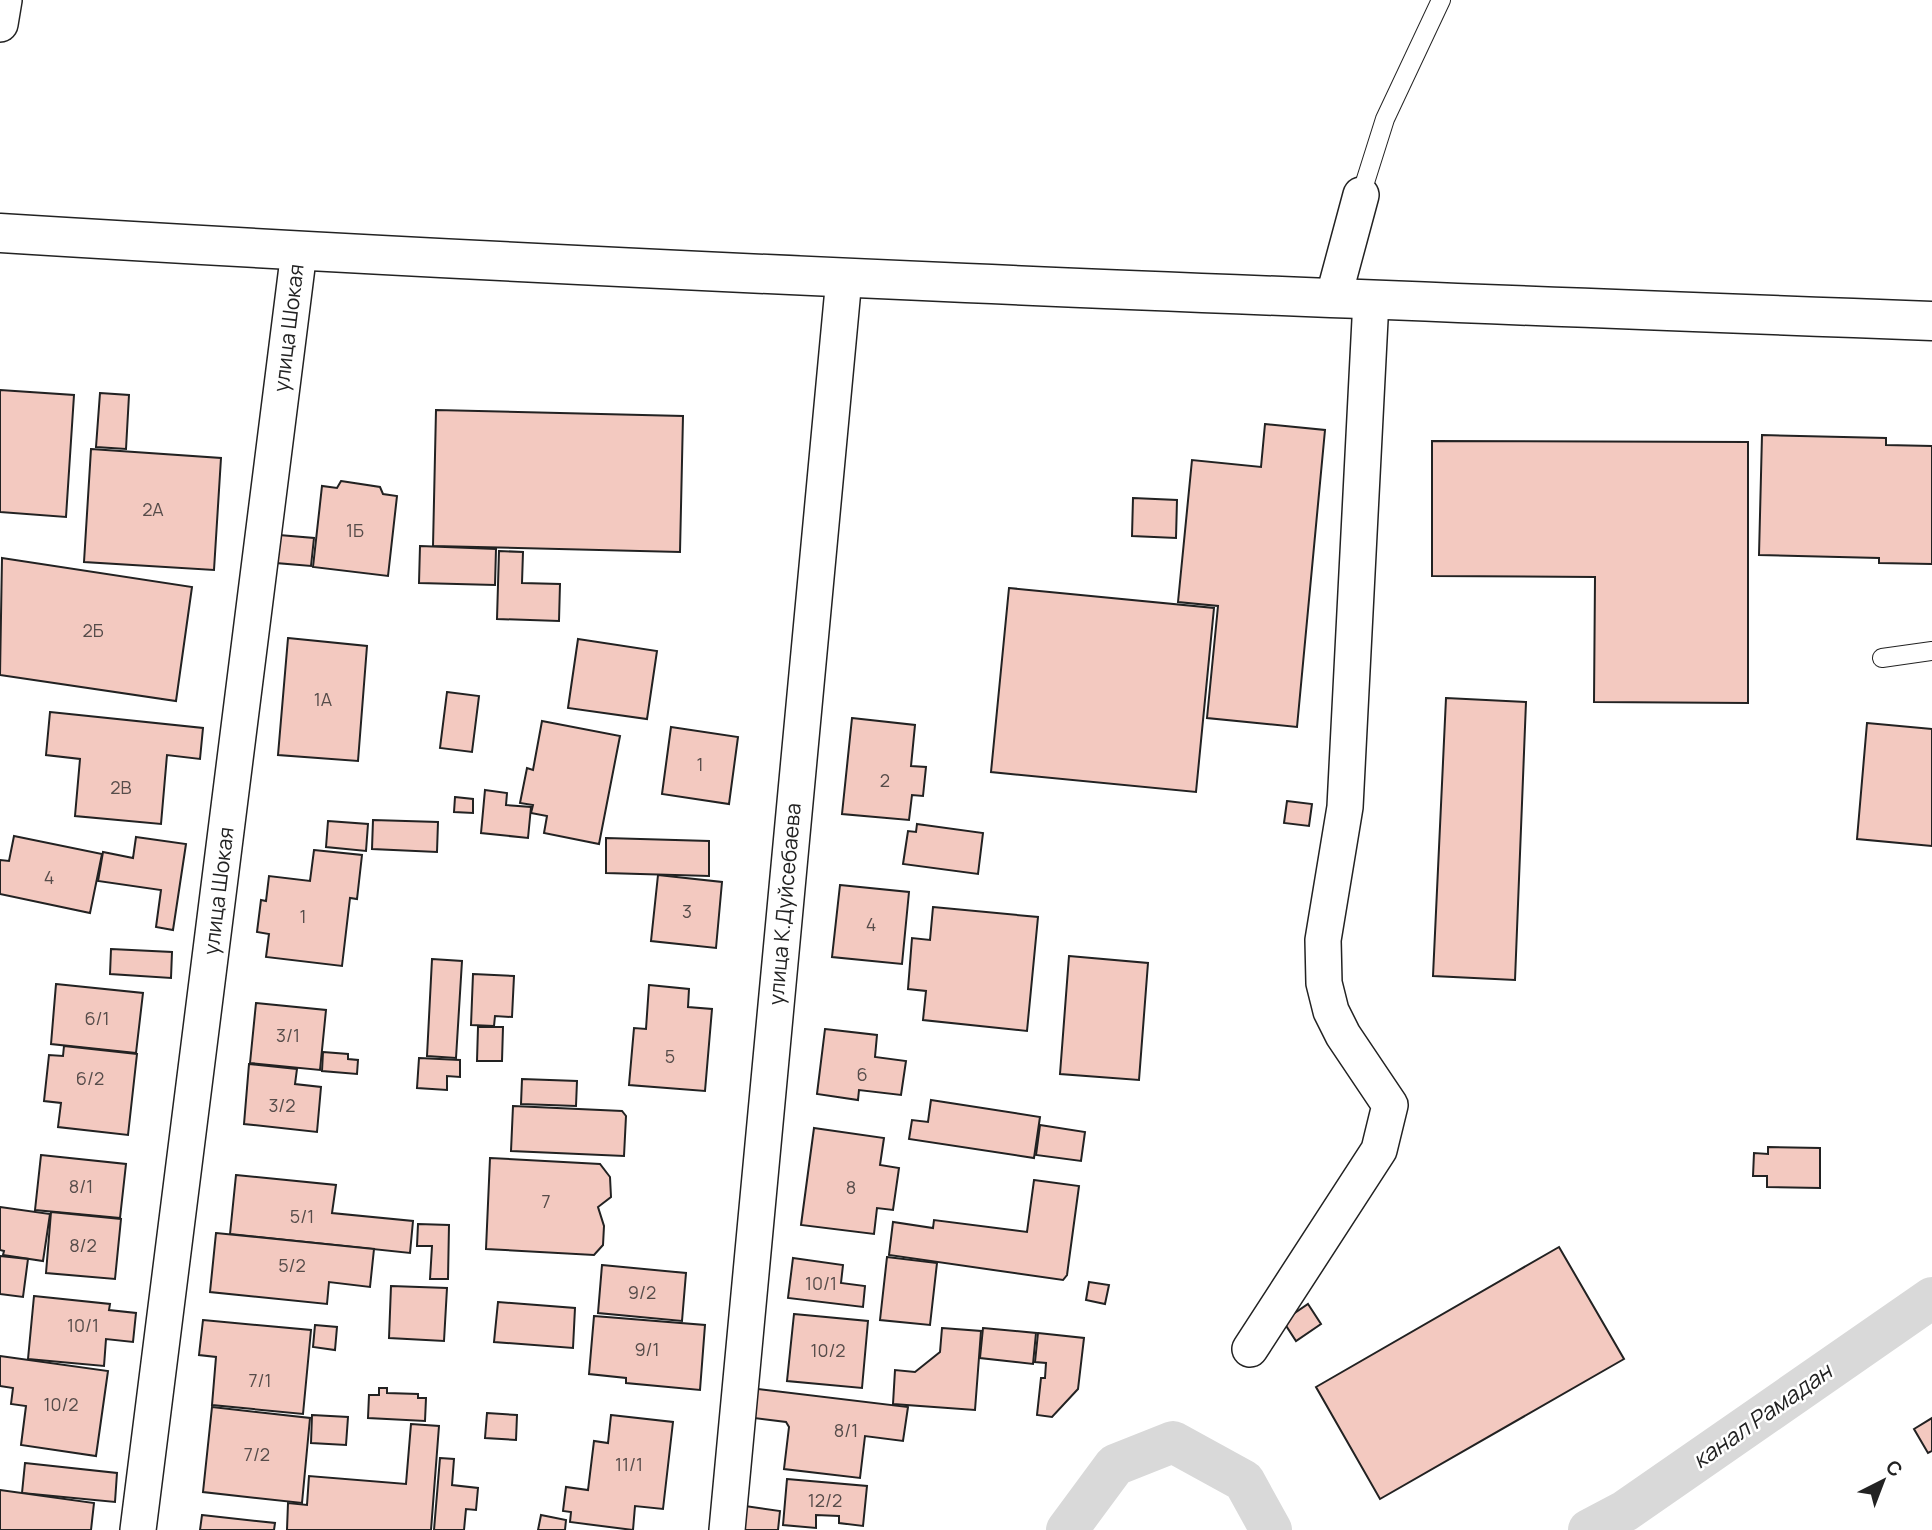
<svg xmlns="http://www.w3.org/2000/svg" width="1932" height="1530" viewBox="0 0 1932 1530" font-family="Manrope,sans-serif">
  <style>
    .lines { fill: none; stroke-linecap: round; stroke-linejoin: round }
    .canal { stroke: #d9d9d9; stroke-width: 42 }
    .building { fill: #f3c9c0; stroke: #222; stroke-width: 2 }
    .service-casing { stroke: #222; stroke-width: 20 }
    .minor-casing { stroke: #222; stroke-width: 38 }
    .trunk-casing { stroke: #222; stroke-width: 41 }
    .service { stroke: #fff; stroke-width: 18 }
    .minor { stroke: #fff; stroke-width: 35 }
    .trunk { stroke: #fff; stroke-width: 38 }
    .labels { text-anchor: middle; stroke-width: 5; stroke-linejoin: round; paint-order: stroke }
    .number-label { font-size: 18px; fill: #564c4a }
    .street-label { font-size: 21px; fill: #222; stroke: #fff }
    .water-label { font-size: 23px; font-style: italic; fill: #222; stroke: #fff }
  </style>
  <rect width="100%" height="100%" fill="#fff"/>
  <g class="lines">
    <!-- canal -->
    <g class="canal">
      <path d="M 1067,1530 L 1115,1465 L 1173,1442 L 1244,1481 L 1271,1530"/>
      <path d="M 1589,1530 L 1625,1511 L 1932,1298"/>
    </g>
  </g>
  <!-- building -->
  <g class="building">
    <path d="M 0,390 L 74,395 L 66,517 L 0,512 Z"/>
    <path d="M 100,393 L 129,395 L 126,449 L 96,447 Z"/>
    <path d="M 436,410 L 683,416 L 680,552 L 433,546 Z"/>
    <path d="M 1265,424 L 1325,430 L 1297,727 L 1207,718 L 1218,606 L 1178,602 L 1192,460 L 1261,467 Z"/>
    <path d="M 1762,435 L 1886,438 L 1886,445 L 1932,446 L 1932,564 L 1879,563 L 1879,558 L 1759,555 Z"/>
    <path d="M 1432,441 L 1748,442 L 1748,703 L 1594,702 L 1595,577 L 1432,576 Z"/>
    <path d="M 91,449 L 221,458 L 214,570 L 84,562 Z"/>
    <path d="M 341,481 L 380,487 L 383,494 L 397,496 L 388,576 L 313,567 L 322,486 L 337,488 Z"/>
    <path d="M 1133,498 L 1177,500 L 1176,538 L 1132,536 Z"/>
    <path d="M 279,535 L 314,538 L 311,566 L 276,563 Z"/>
    <path d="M 420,546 L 496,549 L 495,585 L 419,583 Z"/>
    <path d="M 499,551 L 523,552 L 522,583 L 560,584 L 559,621 L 497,619 Z"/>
    <path d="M 2,558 L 192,587 L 176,701 L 0,675 Z"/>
    <path d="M 1009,588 L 1214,608 L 1196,792 L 991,772 Z"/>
    <path d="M 288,638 L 367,646 L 358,761 L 278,755 Z"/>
    <path d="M 578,639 L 657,651 L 647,719 L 568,708 Z"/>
    <path d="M 447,692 L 479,696 L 472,752 L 440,748 Z"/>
    <path d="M 1446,698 L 1526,702 L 1515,980 L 1433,976 Z"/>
    <path d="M 50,712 L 203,728 L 200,759 L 167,755 L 161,824 L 75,816 L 80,759 L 46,755 Z"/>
    <path d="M 852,718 L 915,725 L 911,766 L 926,767 L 923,796 L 912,795 L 909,820 L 842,814 Z"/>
    <path d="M 542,721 L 620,736 L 599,844 L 544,833 L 547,816 L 531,813 L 533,805 L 520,803 L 527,768 L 533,770 Z"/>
    <path d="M 1867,723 L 1932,729 L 1932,846 L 1857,839 Z"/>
    <path d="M 671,727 L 738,737 L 729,804 L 662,794 Z"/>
    <path d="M 485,790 L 507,793 L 506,805 L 531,807 L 528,838 L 481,833 Z"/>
    <path d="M 455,797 L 473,799 L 473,813 L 454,812 Z"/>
    <path d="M 1287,801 L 1312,804 L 1309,826 L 1284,823 Z"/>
    <path d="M 373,820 L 438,822 L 437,852 L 372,849 Z"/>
    <path d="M 328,821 L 368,824 L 366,851 L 326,847 Z"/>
    <path d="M 917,824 L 983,833 L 978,874 L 903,864 L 908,831 L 916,832 Z"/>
    <path d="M 14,836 L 102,854 L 90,913 L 0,894 L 0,860 L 9,861 Z"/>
    <path d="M 136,837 L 186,844 L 173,930 L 156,927 L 161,890 L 98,881 L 103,852 L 133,858 Z"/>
    <path d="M 606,838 L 709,841 L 709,876 L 606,873 Z"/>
    <path d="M 314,850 L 362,855 L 357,899 L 350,898 L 342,966 L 266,957 L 269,934 L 257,932 L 261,900 L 266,901 L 269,876 L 310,881 Z"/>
    <path d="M 658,875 L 722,882 L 716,948 L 651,941 Z"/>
    <path d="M 840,885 L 909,892 L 902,964 L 832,957 Z"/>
    <path d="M 933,907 L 1038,917 L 1027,1031 L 923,1020 L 926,991 L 908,989 L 912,938 L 930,940 Z"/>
    <path d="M 111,949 L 172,952 L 171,978 L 110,974 Z"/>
    <path d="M 1069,956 L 1148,963 L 1139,1080 L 1060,1074 Z"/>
    <path d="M 432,959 L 462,961 L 456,1058 L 427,1056 Z"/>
    <path d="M 473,974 L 514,976 L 512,1017 L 495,1016 L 494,1026 L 471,1025 Z"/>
    <path d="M 56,984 L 143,993 L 136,1053 L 51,1044 Z"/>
    <path d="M 649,985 L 689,989 L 688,1007 L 712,1009 L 705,1091 L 629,1085 L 634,1028 L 646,1029 Z"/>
    <path d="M 256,1003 L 326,1010 L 320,1070 L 250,1063 Z"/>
    <path d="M 478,1027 L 503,1027 L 502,1061 L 477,1061 Z"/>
    <path d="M 825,1029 L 877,1035 L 875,1057 L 906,1061 L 901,1095 L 859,1090 L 858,1100 L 817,1094 Z"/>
    <path d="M 64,1046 L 137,1054 L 128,1135 L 58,1127 L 61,1103 L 44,1101 L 49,1055 L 63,1056 Z"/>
    <path d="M 323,1052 L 348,1054 L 348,1059 L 358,1060 L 357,1074 L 322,1071 Z"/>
    <path d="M 419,1058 L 460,1060 L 460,1077 L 447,1076 L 447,1090 L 417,1088 Z"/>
    <path d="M 249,1064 L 297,1069 L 295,1084 L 321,1087 L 317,1132 L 244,1124 Z"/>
    <path d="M 522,1079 L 577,1081 L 576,1106 L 521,1104 Z"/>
    <path d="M 931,1100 L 1040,1117 L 1034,1158 L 909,1139 L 912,1120 L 928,1122 Z"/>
    <path d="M 513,1106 L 622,1111 L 626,1116 L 624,1156 L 511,1151 Z"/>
    <path d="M 1040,1125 L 1085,1132 L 1081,1161 L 1036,1155 Z"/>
    <path d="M 814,1128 L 884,1138 L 880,1165 L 899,1168 L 893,1210 L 877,1208 L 874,1234 L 801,1225 Z"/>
    <path d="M 1768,1147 L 1820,1148 L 1820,1188 L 1767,1187 L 1767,1176 L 1753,1176 L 1754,1153 L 1768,1154 Z"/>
    <path d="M 41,1155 L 126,1164 L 120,1218 L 35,1210 Z"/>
    <path d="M 490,1158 L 600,1164 L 610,1177 L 611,1197 L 598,1207 L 604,1226 L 603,1245 L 594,1255 L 486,1249 Z"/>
    <path d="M 236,1175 L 336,1185 L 332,1213 L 413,1221 L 410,1253 L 230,1234 Z"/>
    <path d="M 1034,1180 L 1079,1186 L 1067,1275 L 1063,1280 L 889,1255 L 893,1222 L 933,1228 L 934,1220 L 1027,1232 Z"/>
    <path d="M 0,1207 L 50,1214 L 43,1261 L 3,1255 L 4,1251 L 0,1250 Z"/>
    <path d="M 51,1212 L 121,1219 L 115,1279 L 46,1273 Z"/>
    <path d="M 418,1224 L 449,1225 L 448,1279 L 430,1279 L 432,1246 L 417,1246 Z"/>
    <path d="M 216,1233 L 374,1249 L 370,1287 L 329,1282 L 327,1304 L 210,1292 Z"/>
    <path d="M 1559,1247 L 1624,1359 L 1380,1499 L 1316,1387 Z"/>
    <path d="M 0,1256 L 28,1259 L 23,1297 L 0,1294 Z"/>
    <path d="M 887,1257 L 937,1263 L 930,1325 L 880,1320 Z"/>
    <path d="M 793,1258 L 843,1265 L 841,1283 L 865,1286 L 863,1307 L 788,1298 Z"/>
    <path d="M 602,1265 L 686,1273 L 682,1321 L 598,1313 Z"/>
    <path d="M 1089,1282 L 1109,1285 L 1105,1304 L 1086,1300 Z"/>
    <path d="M 391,1286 L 447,1288 L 444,1341 L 389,1338 Z"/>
    <path d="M 34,1296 L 110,1304 L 109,1310 L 136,1313 L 133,1342 L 106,1339 L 104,1366 L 28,1359 Z"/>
    <path d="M 498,1302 L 575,1308 L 573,1348 L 494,1342 Z"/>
    <path d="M 1308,1304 L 1321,1324 L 1296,1341 L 1283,1321 Z"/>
    <path d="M 794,1314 L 868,1321 L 862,1388 L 787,1381 Z"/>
    <path d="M 594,1316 L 705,1325 L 700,1390 L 626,1383 L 626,1378 L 589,1374 Z"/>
    <path d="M 203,1320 L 311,1330 L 303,1414 L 212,1405 L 216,1357 L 199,1355 Z"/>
    <path d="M 315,1325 L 337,1327 L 335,1350 L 313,1347 Z"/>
    <path d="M 942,1328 L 981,1331 L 975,1410 L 893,1404 L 895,1370 L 915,1372 L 940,1352 Z"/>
    <path d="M 983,1328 L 1036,1333 L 1033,1364 L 980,1358 Z"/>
    <path d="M 1038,1333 L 1084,1338 L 1078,1389 L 1052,1417 L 1037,1415 L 1041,1378 L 1045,1378 L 1046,1363 L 1035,1362 Z"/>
    <path d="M 0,1356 L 108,1371 L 96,1456 L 21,1445 L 26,1406 L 11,1404 L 13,1388 L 0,1386 Z"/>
    <path d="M 379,1388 L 387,1388 L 387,1393 L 418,1394 L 418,1398 L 426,1398 L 425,1421 L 368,1418 L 369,1395 L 379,1395 Z"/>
    <path d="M 750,1388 L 908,1407 L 903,1441 L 865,1436 L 860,1478 L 784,1469 L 789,1427 L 786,1422 L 746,1417 Z"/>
    <path d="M 212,1407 L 310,1418 L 302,1503 L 203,1492 Z"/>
    <path d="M 487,1413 L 517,1415 L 516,1440 L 485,1438 Z"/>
    <path d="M 312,1415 L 348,1417 L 346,1445 L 311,1443 Z"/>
    <path d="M 611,1415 L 673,1422 L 663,1509 L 635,1506 L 633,1530 L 570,1522 L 571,1512 L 563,1511 L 566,1487 L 588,1490 L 594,1441 L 608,1443 Z"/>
    <path d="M 1932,1418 L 1932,1451 L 1928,1453 L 1914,1429 Z"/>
    <path d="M 411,1424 L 439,1426 L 431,1530 L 287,1530 L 288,1503 L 307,1505 L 309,1476 L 406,1484 Z"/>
    <path d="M 440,1458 L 454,1459 L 452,1485 L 478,1488 L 476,1510 L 466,1509 L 464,1530 L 434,1530 Z"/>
    <path d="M 25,1463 L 117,1473 L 115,1502 L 22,1493 Z"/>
    <path d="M 787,1479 L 867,1486 L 863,1526 L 839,1523 L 839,1516 L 816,1515 L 816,1528 L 783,1525 Z"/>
    <path d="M 0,1490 L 94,1503 L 91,1530 L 0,1530 Z"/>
    <path d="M 745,1506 L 780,1511 L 778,1530 L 742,1530 Z"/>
    <path d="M 202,1515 L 275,1523 L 274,1530 L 200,1530 Z"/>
    <path d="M 541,1515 L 566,1520 L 565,1530 L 538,1530 Z"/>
  </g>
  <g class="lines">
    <!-- service casing -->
    <g class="service-casing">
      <g id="service">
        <path d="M 1361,195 L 1385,119 L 1441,0"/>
        <path d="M 1882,658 L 1932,651"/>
      </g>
    </g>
    <!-- minor casing -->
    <g class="minor-casing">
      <g id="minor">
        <path d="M 0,24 L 4,0"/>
        <path d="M 1333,299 L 1361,195"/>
        <path d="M 1250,1349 L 1379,1150 L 1390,1105 L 1343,1035 L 1331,1011 L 1324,983 L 1323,940 L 1345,807 L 1371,300"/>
        <path d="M 138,1530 L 299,251"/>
        <path d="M 727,1530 L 844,278"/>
      </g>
    </g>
    <!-- trunk casing -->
    <g class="trunk-casing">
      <path id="trunk" d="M 0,233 C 644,273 1288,297 1932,321"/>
    </g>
    <!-- service -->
    <use href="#service" class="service"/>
    <!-- minor -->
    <use href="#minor" class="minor"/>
    <!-- trunk -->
    <use href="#trunk" class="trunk"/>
  </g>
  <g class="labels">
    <!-- number labels -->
    <g class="number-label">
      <text x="153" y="516">2А</text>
      <text x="355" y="537">1Б</text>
      <text x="93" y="637">2Б</text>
      <text x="323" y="706">1А</text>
      <text x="700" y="771">1</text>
      <text x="885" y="787">2</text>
      <text x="121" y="794">2В</text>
      <text x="49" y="884">4</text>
      <text x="687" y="918">3</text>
      <text x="303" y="923">1</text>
      <text x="871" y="931">4</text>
      <text x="97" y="1025">6/1</text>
      <text x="288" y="1042">3/1</text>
      <text x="670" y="1063">5</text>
      <text x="862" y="1081">6</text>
      <text x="90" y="1085">6/2</text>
      <text x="282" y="1112">3/2</text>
      <text x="81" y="1193">8/1</text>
      <text x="851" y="1194">8</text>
      <text x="546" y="1208">7</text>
      <text x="302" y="1223">5/1</text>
      <text x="83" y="1252">8/2</text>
      <text x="292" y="1272">5/2</text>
      <text x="821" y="1290">10/1</text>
      <text x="642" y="1299">9/2</text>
      <text x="83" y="1332">10/1</text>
      <text x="647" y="1356">9/1</text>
      <text x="828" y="1357">10/2</text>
      <text x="260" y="1387">7/1</text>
      <text x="61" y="1411">10/2</text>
      <text x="846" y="1437">8/1</text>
      <text x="257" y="1461">7/2</text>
      <text x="629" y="1471">11/1</text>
      <text x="825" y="1507">12/2</text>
    </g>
    <!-- street labels -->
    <g class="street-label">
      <text transform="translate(289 328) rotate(-83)" y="7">улица Шокая</text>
      <text transform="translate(219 891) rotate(-83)" y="7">улица Шокая</text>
      <text transform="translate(785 904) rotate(-85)" y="7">улица К.Дуйсебаева</text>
    </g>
    <!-- water labels -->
    <g class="water-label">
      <text transform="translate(1762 1416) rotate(-35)" y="8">канал Рамадан</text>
    </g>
  </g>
  <!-- north arrow -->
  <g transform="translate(1883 1481) rotate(42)" stroke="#ffffff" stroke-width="5" paint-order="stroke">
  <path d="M0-5L12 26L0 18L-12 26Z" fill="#222222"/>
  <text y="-10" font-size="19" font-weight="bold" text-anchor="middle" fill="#222222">С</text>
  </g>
</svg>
